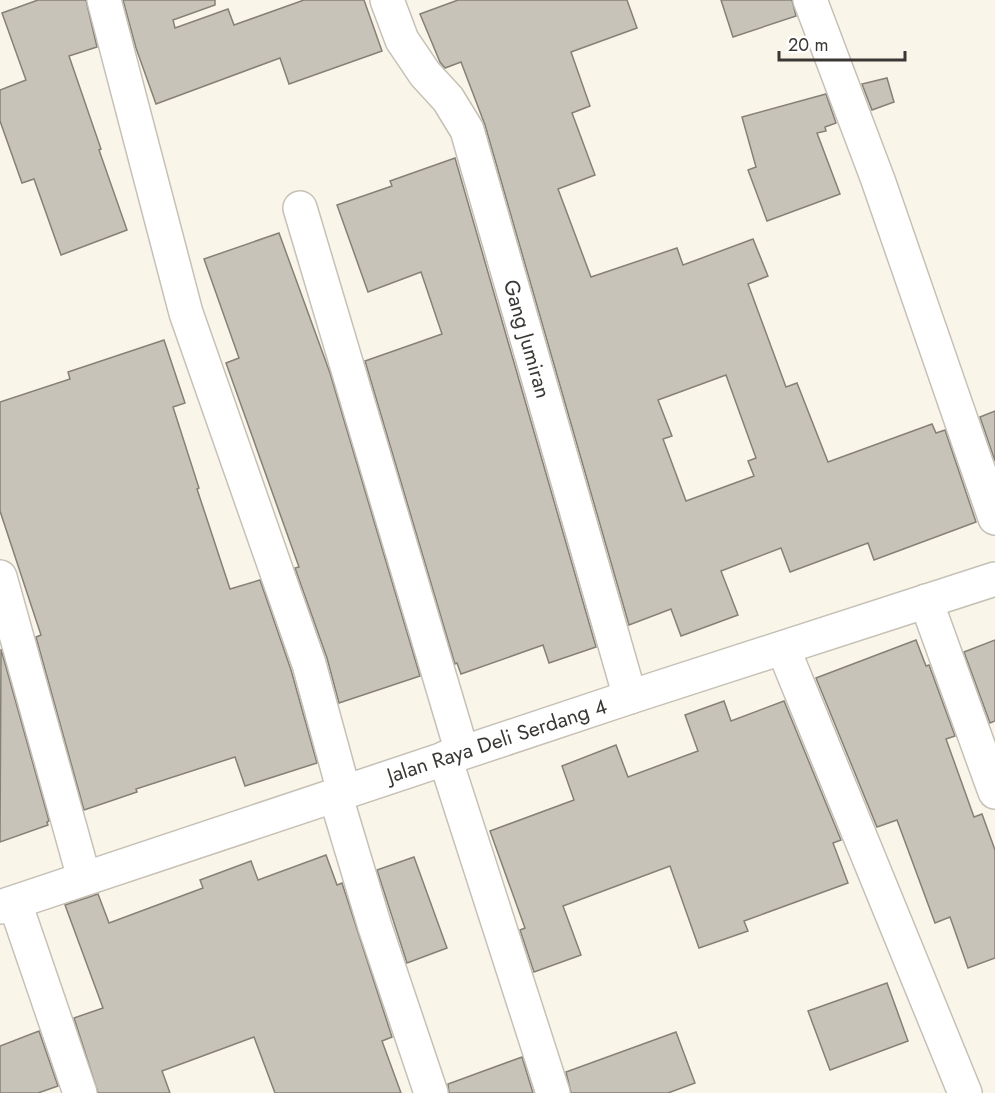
<svg xmlns="http://www.w3.org/2000/svg" width="995" height="1093" viewBox="0 0 995 1093" font-family="Jost,sans-serif">
  <style>
    .building { fill: #c8c3b8; stroke: #868177; stroke-width: 1.5; fill-rule: evenodd }
    .lines { fill: none; stroke-linecap: round; stroke-linejoin: round }
    .street-casing { stroke: #c6c1b6; stroke-width: 36 }
    .secondary-casing { stroke: #c6c1b6; stroke-width: 36 }
    .street { stroke: #fff; stroke-width: 33 }
    .secondary { stroke: #fff; stroke-width: 33 }
    .labels { text-anchor: middle; stroke-width: 5; stroke-linejoin: round; paint-order: stroke }
    .street-label { font-size: 21px; fill: #3a3834; stroke: #fff }
  </style>
  <rect width="100%" height="100%" fill="#faf5e9"/>
  <!-- building -->
  <g class="building">
    <path d="M 38,0 L 86,0 L 97,47 L 69,56 L 101,149 L 99,150 L 127,230 L 61,255 L 34,179 L 22,183 L 0,121 L 0,90 L 26,80 L 2,13 Z"/>
    <path d="M 123,0 L 215,0 L 215,5 L 173,20 L 175,28 L 228,9 L 234,25 L 304,0 L 364,0 L 382,51 L 289,84 L 280,58 L 156,104 L 136,48 Z"/>
    <path d="M 458,0 L 627,0 L 637,28 L 571,52 L 590,106 L 572,113 L 595,175 L 558,189 L 591,277 L 677,248 L 683,265 L 753,239 L 768,276 L 748,284 L 786,387 L 797,383 L 828,462 L 932,424 L 936,433 L 945,430 L 976,522 L 874,560 L 868,543 L 790,572 L 781,548 L 721,571 L 738,615 L 681,636 L 671,609 L 629,625 L 485,125 L 461,62 L 445,68 L 440,62 L 420,14 ZM 726,375 L 756,458 L 748,461 L 754,476 L 686,501 L 663,439 L 672,436 L 658,400 Z"/>
    <path d="M 721,0 L 792,0 L 796,16 L 733,37 Z"/>
    <path d="M 887,78 L 894,102 L 872,110 L 862,84 Z"/>
    <path d="M 826,94 L 836,123 L 825,127 L 826,131 L 817,133 L 840,194 L 767,221 L 748,170 L 756,167 L 742,117 Z"/>
    <path d="M 455,158 L 596,647 L 549,663 L 543,645 L 461,674 L 457,663 L 455,664 L 365,361 L 442,334 L 421,272 L 368,292 L 337,205 L 392,186 L 390,181 Z"/>
    <path d="M 279,233 L 330,373 L 420,676 L 339,703 L 327,658 L 295,568 L 299,567 L 226,363 L 239,358 L 204,259 Z"/>
    <path d="M 164,340 L 185,403 L 173,407 L 199,488 L 197,489 L 230,589 L 260,580 L 291,670 L 317,763 L 245,786 L 235,757 L 136,789 L 137,792 L 84,810 L 36,637 L 41,635 L 0,511 L 0,402 L 70,379 L 68,372 Z"/>
    <path d="M 995,411 L 995,461 L 980,417 Z"/>
    <path d="M 916,640 L 926,666 L 929,665 L 955,736 L 946,739 L 974,817 L 982,814 L 995,850 L 995,958 L 968,968 L 950,917 L 935,923 L 897,820 L 877,827 L 816,678 Z"/>
    <path d="M 995,640 L 995,721 L 990,723 L 964,652 Z"/>
    <path d="M 1,649 L 49,821 L 47,822 L 48,825 L 0,842 Z"/>
    <path d="M 724,701 L 731,721 L 784,701 L 841,840 L 833,843 L 848,883 L 744,921 L 748,931 L 699,948 L 670,866 L 563,906 L 581,955 L 534,972 L 520,930 L 525,928 L 490,831 L 574,800 L 562,766 L 616,745 L 628,777 L 698,751 L 685,715 Z"/>
    <path d="M 326,855 L 337,885 L 342,883 L 392,1037 L 382,1041 L 401,1093 L 275,1093 L 254,1037 L 162,1071 L 170,1093 L 98,1093 L 74,1018 L 103,1008 L 65,905 L 98,894 L 109,923 L 203,888 L 200,880 L 251,861 L 258,880 Z"/>
    <path d="M 414,857 L 447,948 L 407,963 L 377,870 Z"/>
    <path d="M 887,983 L 908,1041 L 830,1070 L 808,1011 Z"/>
    <path d="M 39,1031 L 58,1086 L 38,1093 L 0,1093 L 0,1046 Z"/>
    <path d="M 676,1032 L 695,1083 L 668,1093 L 571,1093 L 566,1072 Z"/>
    <path d="M 522,1057 L 533,1093 L 449,1093 L 448,1084 Z"/>
  </g>
  <g class="lines">
    <!-- street casing -->
    <g class="street-casing">
      <g id="street">
        <path d="M 104,0 L 186,313 L 309,664 L 344,792"/>
        <path d="M 387,0 L 402,40 L 425,74 L 448,99 L 467,130 L 630,697"/>
        <path d="M 810,0 L 878,180 L 995,518"/>
        <path d="M 300,208 L 462,752"/>
        <path d="M 0,577 L 84,878"/>
        <path d="M 926,601 L 995,792"/>
        <path d="M 783,648 L 965,1093"/>
        <path d="M 445,758 L 553,1093"/>
        <path d="M 335,794 L 375,927 L 431,1093"/>
        <path d="M 15,903 L 80,1093"/>
      </g>
    </g>
    <!-- secondary casing -->
    <g class="secondary-casing">
      <path id="secondary" d="M 0,907 L 630,697 L 995,579"/>
    </g>
    <!-- street -->
    <use href="#street" class="street"/>
    <!-- secondary -->
    <use href="#secondary" class="secondary"/>
  </g>
  <g class="labels">
    <!-- street labels -->
    <g class="street-label">
      <text transform="translate(527 339) rotate(74)" y="7">Gang Jumiran</text>
      <text transform="translate(497 741) rotate(-18)" y="7">Jalan Raya Deli Serdang 4</text>
    </g>
  </g>
  <!-- scale -->
  <path d="M779 51v9h126v-9" fill="none" stroke="#3a3834" stroke-width="3"/>
  <text x="788" y="51" font-size="18" fill="#3a3834" stroke="#ffffff" stroke-width="4.5" paint-order="stroke">20 m</text>
</svg>
